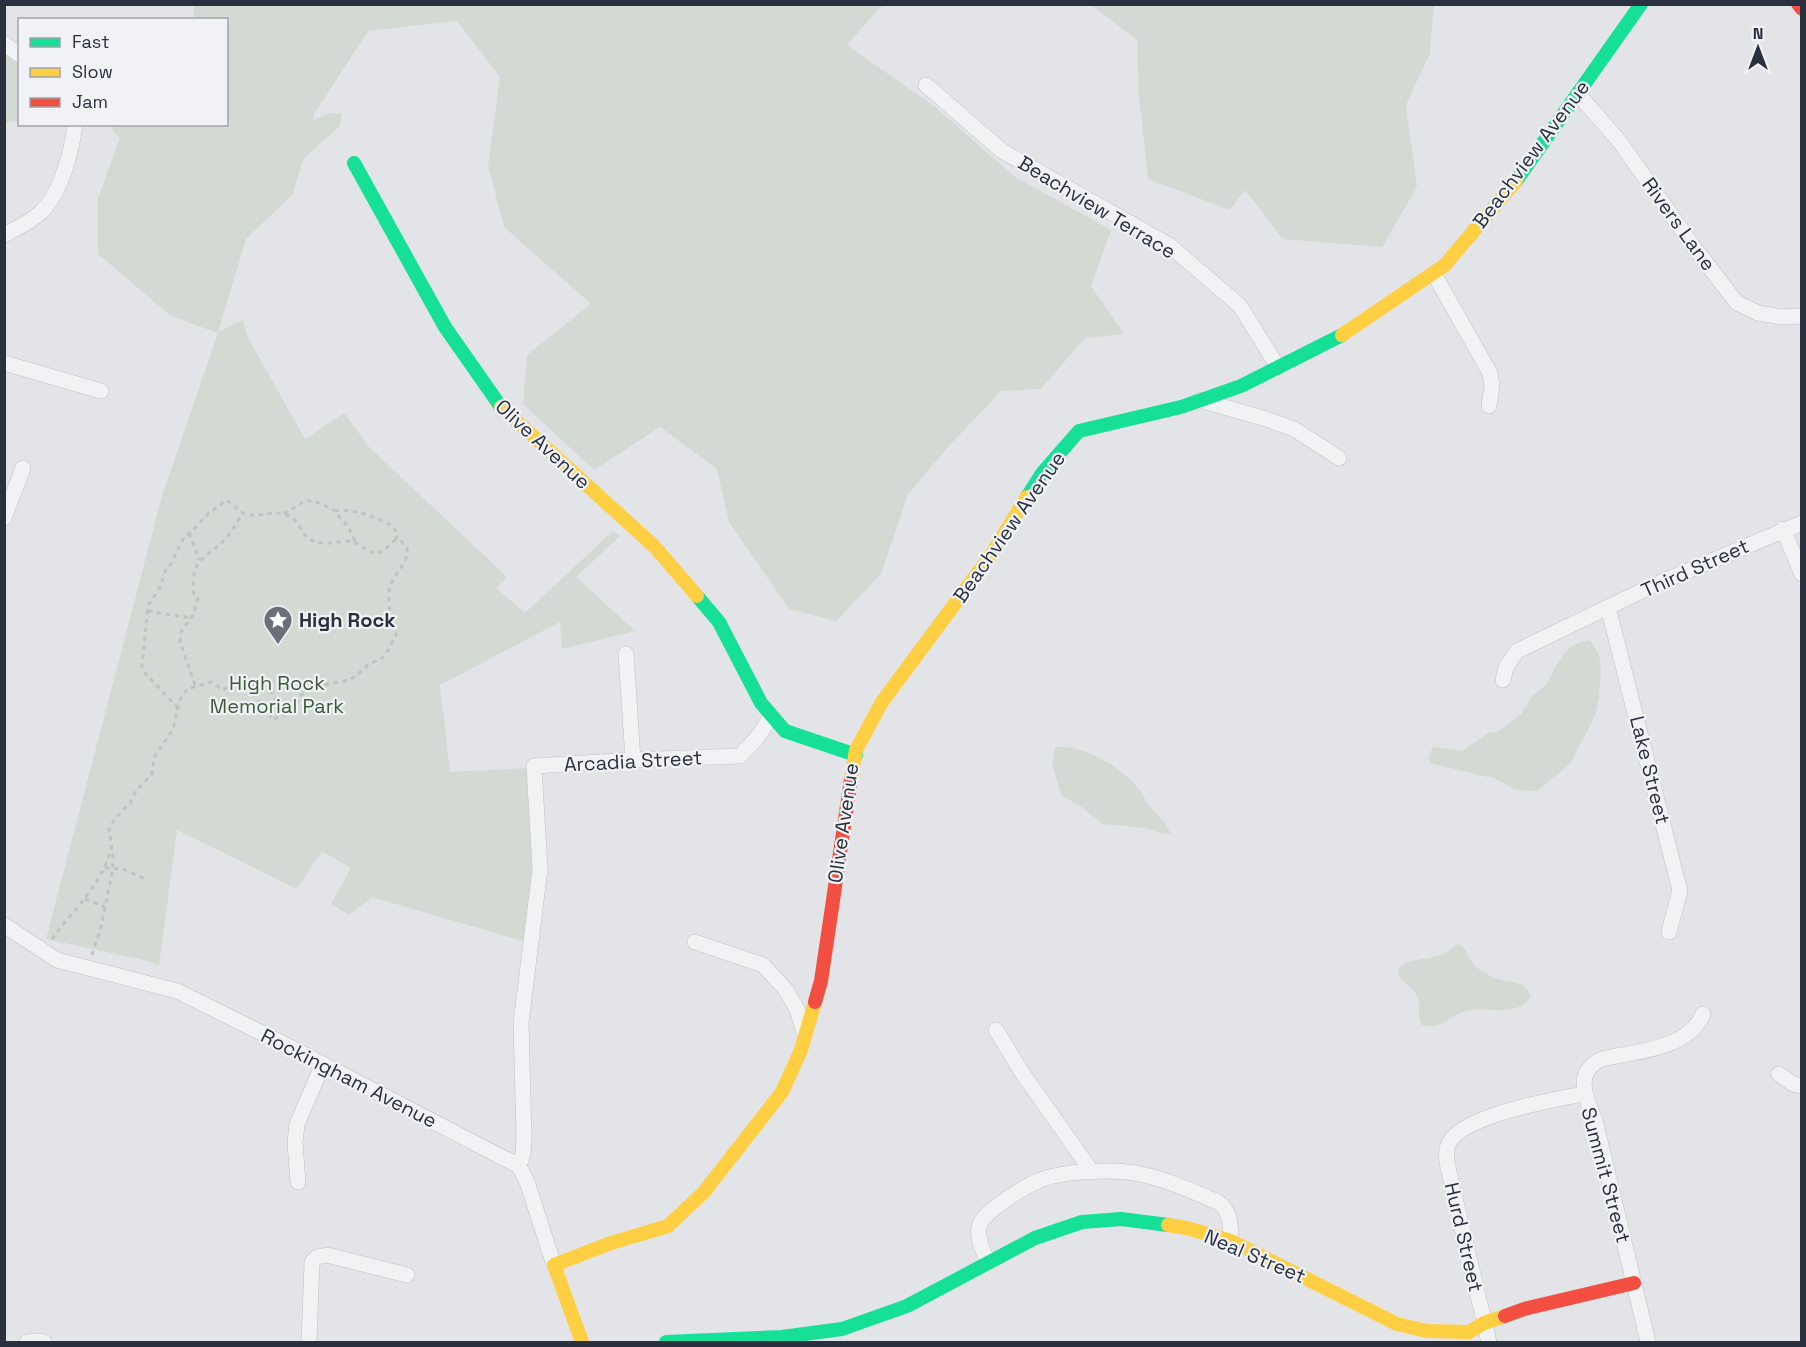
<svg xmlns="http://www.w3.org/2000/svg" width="1806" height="1347" viewBox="0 0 1806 1347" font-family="'Space Grotesk',sans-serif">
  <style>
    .green { fill: #d2dad3 }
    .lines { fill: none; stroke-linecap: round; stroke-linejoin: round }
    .street-casing { stroke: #c0c2c5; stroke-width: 16 }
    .path { stroke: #c1c2c6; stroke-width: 3; stroke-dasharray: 4.5 4.5; stroke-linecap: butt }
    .street { stroke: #f1f2f4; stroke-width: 15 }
    .fast { stroke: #16e098; stroke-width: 14 }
    .slow { stroke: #ffcf43; stroke-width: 14 }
    .jam { stroke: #f24e42; stroke-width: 14 }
    .labels { text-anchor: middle; stroke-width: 4.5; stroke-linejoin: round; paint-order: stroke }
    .street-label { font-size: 20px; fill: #2a303e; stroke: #f0f2f6 }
    .poi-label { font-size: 20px; font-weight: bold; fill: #2a303e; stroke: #f0f2f6; text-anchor: start }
    .park-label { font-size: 20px; fill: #3c5939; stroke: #f0f2f6 }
  </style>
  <rect width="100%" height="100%" fill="#e2e4e7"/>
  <!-- green -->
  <g class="green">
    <path d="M 194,5 L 886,5 L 879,8 L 847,45 L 935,107 L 1015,177 L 1111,230 L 1091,286 L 1124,334 L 1085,338 L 1041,389 L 1001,391 L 949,446 L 908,494 L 881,574 L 836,621 L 789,609 L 729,522 L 717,469 L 660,427 L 594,470 L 523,404 L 527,355 L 591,304 L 504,227 L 488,165 L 500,77 L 457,21 L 368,31 L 314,114 L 313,121 L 329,113 L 342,114 L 340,126 L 303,159 L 293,194 L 246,239 L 218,332 L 243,320 L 247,336 L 305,439 L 344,413 L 370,448 L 507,577 L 496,588 L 525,613 L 613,531 L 620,536 L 576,577 L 635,631 L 562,649 L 560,622 L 440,685 L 450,772 L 528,768 L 533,873 L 526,942 L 372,897 L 349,915 L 331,904 L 351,868 L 322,851 L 297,889 L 177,830 L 159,966 L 148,961 L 46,939 L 162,496 L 218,333 L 171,316 L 98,254 L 98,198 L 120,138 L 113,131 L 112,125 L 226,124 L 226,20 L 194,19 Z"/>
    <path d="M 1091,5 L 1434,5 L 1430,53 L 1406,105 L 1417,187 L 1382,247 L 1283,239 L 1245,190 L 1230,210 L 1148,179 L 1139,96 L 1137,40 Z"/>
    <path d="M 4,54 L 20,64 L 19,121 L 5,123 Z"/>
    <path d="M 1590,640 L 1599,655 L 1601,670 L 1599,698 L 1595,716 L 1570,764 L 1537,791 L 1515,790 L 1496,779 L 1430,763 L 1428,757 L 1433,747 L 1462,751 L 1490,732 L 1496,733 L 1521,714 L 1533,695 L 1547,684 L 1558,662 L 1570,647 L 1578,643 Z"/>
    <path d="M 1055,747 C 1084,745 1119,766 1138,788 C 1143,794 1146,802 1151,808 C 1158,817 1167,822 1170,834 L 1160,833 L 1146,828 L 1103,824 L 1079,805 L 1062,796 L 1052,765 Z"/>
    <path d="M 1458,944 C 1468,949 1466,955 1472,962 C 1476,968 1484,973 1491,976 C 1505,984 1524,978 1531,996 C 1518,1018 1490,1007 1470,1010 C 1450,1013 1444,1031 1422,1025 C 1417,1017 1420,1010 1419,1001 C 1416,989 1404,984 1398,974 L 1399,967 L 1407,962 L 1443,955 Z"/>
  </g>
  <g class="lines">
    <!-- street casing -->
    <g class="street-casing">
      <g id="street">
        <path d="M 4,44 L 20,55"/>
        <path d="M 926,85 L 1002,151 L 1169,245 L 1240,306 L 1278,367"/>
        <path d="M 1578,94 L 1620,142 L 1693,246 L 1737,303 L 1758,313 L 1782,317 L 1802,316"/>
        <path d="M 4,235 C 17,228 31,222 41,212 C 61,193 72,151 75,124"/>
        <path d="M 1434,274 L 1490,373 L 1492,386 L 1489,406"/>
        <path d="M 4,363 L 101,391"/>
        <path d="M 1200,400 L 1266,419 L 1294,429 L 1339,458"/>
        <path d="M 4,518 L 23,468"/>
        <path d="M 1783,529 L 1802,574"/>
        <path d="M 1608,607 L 1680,891 L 1669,932"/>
        <path d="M 626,654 L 633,760"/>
        <path d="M 1503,680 L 1506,667 L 1517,651 L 1652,586 L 1802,523"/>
        <path d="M 4,925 L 57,960 L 177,991 L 282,1043 L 519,1166 L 527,1182 L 554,1265"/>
        <path d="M 695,942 L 763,965 L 786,990 L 797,1009 L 804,1033"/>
        <path d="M 996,1030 L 1021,1071 L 1092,1172"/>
        <path d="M 1779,1074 L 1793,1084 L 1802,1086"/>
        <path d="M 519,1166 L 523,1154 L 524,1137 L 521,1023 L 540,869 L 534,766 L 633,760 L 740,756 L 757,738 L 772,715"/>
        <path d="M 298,1182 L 295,1143 L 297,1124 L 323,1064"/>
        <path d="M 988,1262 C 983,1251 977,1239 979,1227 C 981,1217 992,1210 1000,1204 C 1012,1195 1026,1186 1040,1180 C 1063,1171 1111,1169 1135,1173 C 1164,1178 1191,1191 1218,1202 C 1232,1212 1230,1225 1231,1241"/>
        <path d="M 27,1342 L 38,1341 L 44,1342"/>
        <path d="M 309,1342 L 312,1262 L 317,1257 L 327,1255 L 407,1275"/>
        <path d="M 1489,1342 L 1451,1181 C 1449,1170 1444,1156 1448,1145 C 1460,1115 1554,1100 1583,1094"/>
        <path d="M 1648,1342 L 1595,1120 C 1586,1098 1573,1072 1602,1059 C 1635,1051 1688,1050 1703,1014"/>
      </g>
    </g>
    <!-- path -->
    <g class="path">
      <path d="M 284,514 L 306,500 L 320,503 L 335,511"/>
      <path d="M 189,533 L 199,560"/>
      <path d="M 355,541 L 348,527 L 335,511 C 352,507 379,518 394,527 L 397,536 L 395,540"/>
      <path d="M 148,611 L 191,618"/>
      <path d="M 244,683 L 270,690 L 279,704 L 294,710"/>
      <path d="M 195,685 L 180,642 L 181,632 L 193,615 L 198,598 L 194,594 C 189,555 208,560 228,536 C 234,529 237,520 244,513"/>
      <path d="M 178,708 L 145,673 L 142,667 L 148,606 L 160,587 L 166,569 L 171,564 L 184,537 L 191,532 L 209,513 L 226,500 C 233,504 238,511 245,514 C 259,518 274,510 287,515 C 298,519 299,528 306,536 C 317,548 338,541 352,541 C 375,552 372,563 395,540 L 402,542 L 407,548 C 408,562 401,566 394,578 C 383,596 392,616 396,634 C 393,642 388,652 382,658 C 377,661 370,663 366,667 C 361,671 357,676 351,679 C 332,686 297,682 296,710"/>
      <path d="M 105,868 L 123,869 L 145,879"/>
      <path d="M 85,899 L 105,907"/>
      <path d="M 52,939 C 73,909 103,885 111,848"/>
      <path d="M 92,955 L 101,927 L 112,873 L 113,858 L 109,829 L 115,818 L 130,803 L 136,791 L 152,774 L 154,758 L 173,729 L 179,702 L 187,689 L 211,682 L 223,690 C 227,688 231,683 235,682 C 247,678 256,703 267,708 L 272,720 L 296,710"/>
    </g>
    <!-- street -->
    <use href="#street" class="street"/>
    <!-- fast -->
    <g class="fast">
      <path d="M 354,163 L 445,327 L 501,407"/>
      <path d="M 1516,181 L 1641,4"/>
      <path d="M 1027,497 L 1043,472 L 1079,431 L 1181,407 L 1241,386 L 1342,335"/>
      <path d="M 697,596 L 719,622 L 761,703 L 785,731 L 856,755"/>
      <path d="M 666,1342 L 782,1337 L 842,1329 L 907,1306 L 1035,1238 L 1082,1222 L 1121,1219 L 1168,1225"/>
    </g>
    <!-- slow -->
    <g class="slow">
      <path d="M 1342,335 L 1445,265 L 1516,181"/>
      <path d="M 501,407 L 655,547 L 697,596"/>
      <path d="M 851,779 L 856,750 L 882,702 L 991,555 L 1027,497"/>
      <path d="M 1168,1225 L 1187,1228 L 1231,1241 L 1397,1324 L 1427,1331 L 1469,1332 L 1484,1323 L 1505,1316"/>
      <path d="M 582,1342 L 554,1265 L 611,1243 L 668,1226 L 704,1192 L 782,1092 L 801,1050 L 815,1002"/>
    </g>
    <!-- jam -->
    <g class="jam">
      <path d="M 1798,4 L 1802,9"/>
      <path d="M 815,1002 L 821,981 L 851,779"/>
      <path d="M 1505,1316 L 1524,1309 L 1634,1283"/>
    </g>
  </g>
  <!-- icons -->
  <defs>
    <g id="sight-pin" transform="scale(1.5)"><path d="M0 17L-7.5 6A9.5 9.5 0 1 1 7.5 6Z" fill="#6a6f79" stroke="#f0f2f6"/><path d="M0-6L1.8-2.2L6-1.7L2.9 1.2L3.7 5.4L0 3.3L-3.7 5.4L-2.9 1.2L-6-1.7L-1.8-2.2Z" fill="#fff"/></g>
  </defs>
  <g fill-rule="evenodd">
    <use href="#sight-pin" x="278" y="620"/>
  </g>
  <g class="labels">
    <!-- street labels -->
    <g class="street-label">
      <text transform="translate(1531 154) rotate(-53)" y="7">Beachview Avenue</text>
      <text transform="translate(1097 207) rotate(31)" y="7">Beachview Terrace</text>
      <text transform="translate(1679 224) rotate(54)" y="7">Rivers Lane</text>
      <text transform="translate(543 444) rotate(43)" y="7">Olive Avenue</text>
      <text transform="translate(1009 527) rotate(-55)" y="7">Beachview Avenue</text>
      <text transform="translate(1695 568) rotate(-24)" y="7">Third Street</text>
      <text transform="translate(633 761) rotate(-3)" y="7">Arcadia Street</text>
      <text transform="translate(1650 770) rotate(76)" y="7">Lake Street</text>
      <text transform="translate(843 823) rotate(-82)" y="7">Olive Avenue</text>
      <text transform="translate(349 1078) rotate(27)" y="7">Rockingham Avenue</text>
      <text transform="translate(1606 1175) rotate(75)" y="7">Summit Street</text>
      <text transform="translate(1464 1237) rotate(77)" y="7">Hurd Street</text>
      <text transform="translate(1255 1256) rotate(23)" y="7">Neal Street</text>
    </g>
    <!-- poi labels -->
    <g class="poi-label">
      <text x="299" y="627">High Rock</text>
    </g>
    <!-- park labels -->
    <g class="park-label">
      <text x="277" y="690">High Rock<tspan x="277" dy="23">Memorial Park</tspan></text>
    </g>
  </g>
  <!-- border -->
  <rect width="1806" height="1347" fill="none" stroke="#2a303e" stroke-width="12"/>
  <!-- legend -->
  <rect x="18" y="18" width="210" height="108" fill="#f0f2f6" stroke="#a1a4ac" stroke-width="1.5"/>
  <rect x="30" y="38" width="30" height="9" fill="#16e098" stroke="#a1a4ac" stroke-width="1.5"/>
  <text x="72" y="48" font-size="18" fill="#2a303e">Fast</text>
  <rect x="30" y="68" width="30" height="9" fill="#ffcf43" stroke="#a1a4ac" stroke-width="1.5"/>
  <text x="72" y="78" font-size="18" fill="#2a303e">Slow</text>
  <rect x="30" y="98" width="30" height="9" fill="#f24e42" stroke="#a1a4ac" stroke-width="1.5"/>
  <text x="72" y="108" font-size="18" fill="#2a303e">Jam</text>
  <!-- north arrow -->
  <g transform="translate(1758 48)" stroke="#f0f2f6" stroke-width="4.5" paint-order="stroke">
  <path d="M0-4.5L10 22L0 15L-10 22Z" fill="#2a303e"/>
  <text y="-9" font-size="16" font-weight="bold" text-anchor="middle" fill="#2a303e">N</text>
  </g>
</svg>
